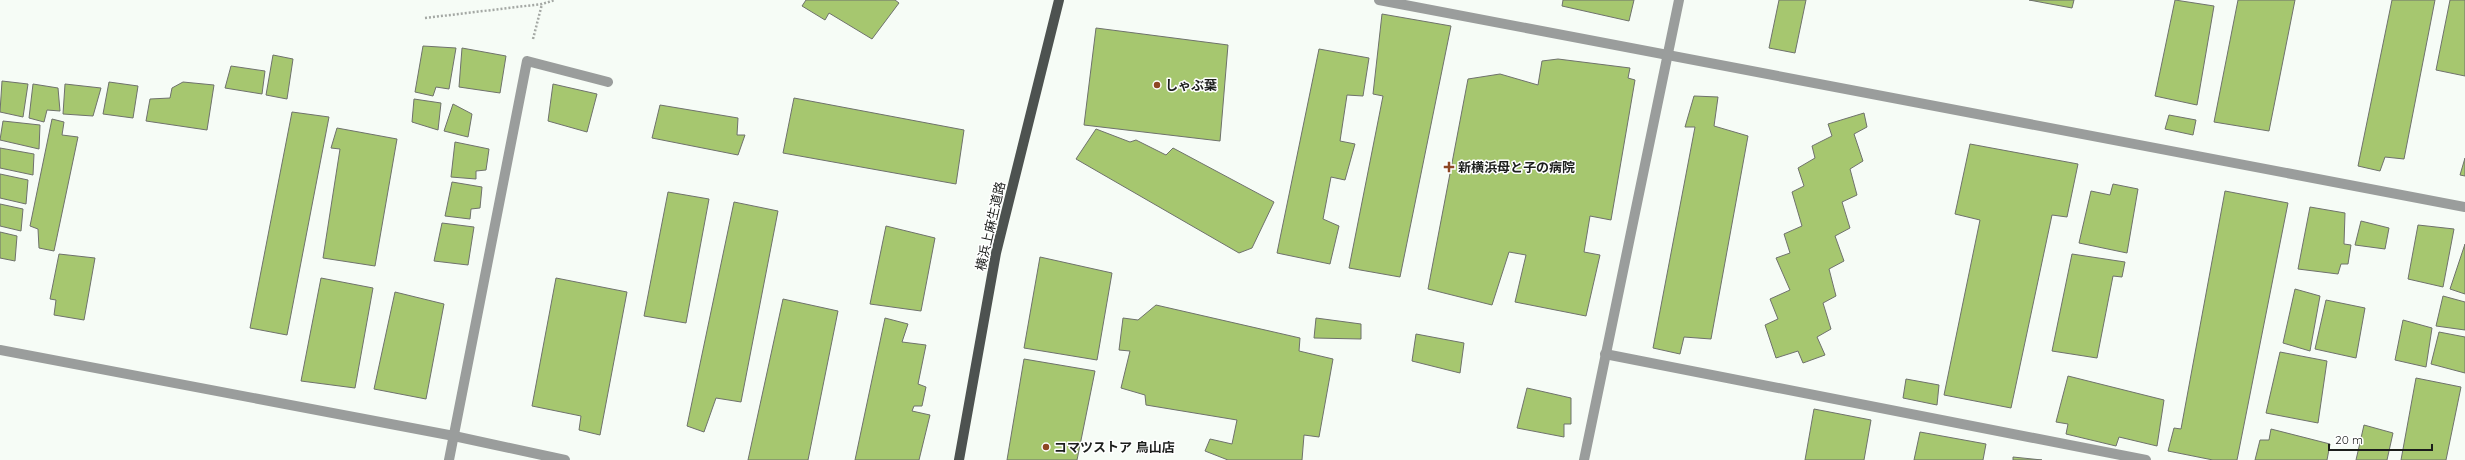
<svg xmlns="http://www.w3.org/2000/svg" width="2465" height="460" viewBox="0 0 2465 460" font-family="Quicksand,'Noto Sans JP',sans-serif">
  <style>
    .building { fill: #a6c76f; stroke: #6f726c }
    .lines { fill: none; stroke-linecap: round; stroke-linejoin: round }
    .path { stroke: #a4a8a4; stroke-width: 2.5; stroke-dasharray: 2 2; stroke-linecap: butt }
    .minor { stroke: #9a9d9c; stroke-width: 10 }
    .major { stroke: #4d5250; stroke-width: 10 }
    .poi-dot { fill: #8e4724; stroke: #fff; stroke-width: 1.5 }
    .labels { text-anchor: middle; stroke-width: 3; stroke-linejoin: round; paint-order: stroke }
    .poi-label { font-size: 13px; font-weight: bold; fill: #1c1e1c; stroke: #fff; text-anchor: start }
    .street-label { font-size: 13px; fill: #1c1e1c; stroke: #fff }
  </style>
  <rect width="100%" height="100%" fill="#f6fcf6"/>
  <!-- building -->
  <g class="building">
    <path d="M 806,0 L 895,0 L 899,3 L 872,39 L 829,13 L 825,20 L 802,6 Z"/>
    <path d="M 1563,0 L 1634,0 L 1629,21 L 1562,6 Z"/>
    <path d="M 1779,0 L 1806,0 L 1795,53 L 1769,48 Z"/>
    <path d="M 2029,0 L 2074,0 L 2072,8 Z"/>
    <path d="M 2175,0 L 2214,6 L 2197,105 L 2155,96 Z"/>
    <path d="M 2238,0 L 2295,0 L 2269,131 L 2214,122 Z"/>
    <path d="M 2392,0 L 2435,0 L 2404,159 L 2385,157 L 2380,171 L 2358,166 Z"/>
    <path d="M 2450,0 L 2465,0 L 2465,76 L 2436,70 Z"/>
    <path d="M 1382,14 L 1451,26 L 1400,277 L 1349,268 L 1383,96 L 1373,94 Z"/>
    <path d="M 1096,28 L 1228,45 L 1220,141 L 1084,125 Z"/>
    <path d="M 423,46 L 456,48 L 449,89 L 436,87 L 433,96 L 415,92 Z"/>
    <path d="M 462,48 L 506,56 L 500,93 L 459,87 Z"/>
    <path d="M 1319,49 L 1369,58 L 1363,96 L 1347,95 L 1340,141 L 1355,144 L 1345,180 L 1331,177 L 1323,219 L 1339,226 L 1330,264 L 1277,253 Z"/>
    <path d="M 273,55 L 293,59 L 287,99 L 266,95 Z"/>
    <path d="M 1558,59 L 1630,68 L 1628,78 L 1635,80 L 1611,220 L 1590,216 L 1584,252 L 1600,255 L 1586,316 L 1515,302 L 1526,255 L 1509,252 L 1492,305 L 1428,289 L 1468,79 L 1500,74 L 1538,85 L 1542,61 Z"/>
    <path d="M 231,66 L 265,71 L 262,94 L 225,88 Z"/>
    <path d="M 2,81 L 28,84 L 23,117 L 0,112 Z"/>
    <path d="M 109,82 L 138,86 L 133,118 L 103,114 Z"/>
    <path d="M 183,82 L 214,85 L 207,130 L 146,121 L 150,99 L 170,98 L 172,88 Z"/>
    <path d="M 33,84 L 58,88 L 60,111 L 47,110 L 44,122 L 29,118 Z"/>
    <path d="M 65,84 L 101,88 L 93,116 L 63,114 Z"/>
    <path d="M 553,84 L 597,94 L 587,132 L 548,121 Z"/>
    <path d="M 1694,96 L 1718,97 L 1714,126 L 1748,136 L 1711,339 L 1684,337 L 1680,354 L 1653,348 L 1695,127 L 1685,127 Z"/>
    <path d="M 794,98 L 964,130 L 956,184 L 783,153 Z"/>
    <path d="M 414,99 L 441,103 L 438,130 L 412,122 Z"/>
    <path d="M 453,104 L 472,114 L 468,137 L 444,131 Z"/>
    <path d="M 660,105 L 738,118 L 737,135 L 745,135 L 738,155 L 652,138 Z"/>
    <path d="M 292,112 L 329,117 L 287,335 L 250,328 Z"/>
    <path d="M 1864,113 L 1867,127 L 1854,134 L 1863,161 L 1850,169 L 1857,195 L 1842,202 L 1850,228 L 1835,236 L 1844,261 L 1829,269 L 1836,296 L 1823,303 L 1831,329 L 1817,337 L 1825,355 L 1803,363 L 1798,351 L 1776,358 L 1765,325 L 1778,319 L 1770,299 L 1790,290 L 1776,258 L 1790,253 L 1784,234 L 1802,226 L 1792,192 L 1804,186 L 1798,168 L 1815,158 L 1812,146 L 1832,136 L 1828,124 Z"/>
    <path d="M 2169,115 L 2196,120 L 2193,135 L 2165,129 Z"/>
    <path d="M 52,119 L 64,122 L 62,135 L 78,137 L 54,251 L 39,248 L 38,229 L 30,226 Z"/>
    <path d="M 3,121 L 40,125 L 39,149 L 0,140 Z"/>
    <path d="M 337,128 L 397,139 L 375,266 L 323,258 L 340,149 L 331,148 Z"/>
    <path d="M 1096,129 L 1130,142 L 1136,140 L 1166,155 L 1173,148 L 1274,202 L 1252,248 L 1239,253 L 1076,159 Z"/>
    <path d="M 455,142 L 489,149 L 486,170 L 476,171 L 476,179 L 451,177 Z"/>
    <path d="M 1970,144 L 2078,164 L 2067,217 L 2052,215 L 2011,408 L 1944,395 L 1980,220 L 1955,214 Z"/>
    <path d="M 0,148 L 34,154 L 33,175 L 0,168 Z"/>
    <path d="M 2465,158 L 2465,176 L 2460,175 Z"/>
    <path d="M 0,174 L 28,180 L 26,204 L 0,198 Z"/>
    <path d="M 452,182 L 482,187 L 480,208 L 471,209 L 470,219 L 445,216 Z"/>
    <path d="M 2113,184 L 2138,189 L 2127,253 L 2079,243 L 2091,191 L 2110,195 Z"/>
    <path d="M 2225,191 L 2288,203 L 2237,460 L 2213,460 L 2168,451 L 2174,428 L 2181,429 Z"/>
    <path d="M 668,192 L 709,199 L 686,323 L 644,316 Z"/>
    <path d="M 734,202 L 778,211 L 741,402 L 716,398 L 704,432 L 687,426 Z"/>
    <path d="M 0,204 L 23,209 L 21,231 L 0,226 Z"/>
    <path d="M 2310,207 L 2345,213 L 2344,244 L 2351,245 L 2348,264 L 2341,264 L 2338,274 L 2298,269 Z"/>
    <path d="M 2361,221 L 2389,228 L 2385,249 L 2355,245 Z"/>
    <path d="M 442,223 L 474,227 L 468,265 L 434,261 Z"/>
    <path d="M 2418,225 L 2454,229 L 2443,287 L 2408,279 Z"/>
    <path d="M 886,226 L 935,238 L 921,311 L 870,304 Z"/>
    <path d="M 0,232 L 17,236 L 15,261 L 0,258 Z"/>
    <path d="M 2465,244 L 2465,294 L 2450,289 Z"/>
    <path d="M 59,254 L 95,258 L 84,320 L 54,315 L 56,300 L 50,299 Z"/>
    <path d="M 2072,254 L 2125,262 L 2122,277 L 2113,276 L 2097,358 L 2052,351 Z"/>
    <path d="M 1040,257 L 1112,273 L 1097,360 L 1024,348 Z"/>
    <path d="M 321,278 L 373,288 L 355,388 L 301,381 Z"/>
    <path d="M 556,278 L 627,292 L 600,435 L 579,430 L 581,416 L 532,406 Z"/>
    <path d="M 2295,289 L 2320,296 L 2310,351 L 2283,343 Z"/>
    <path d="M 395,292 L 444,304 L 426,399 L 374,389 Z"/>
    <path d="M 2443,296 L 2465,302 L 2465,330 L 2436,326 Z"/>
    <path d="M 783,299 L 838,311 L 808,460 L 748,460 Z"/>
    <path d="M 2326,300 L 2365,308 L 2356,358 L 2315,349 Z"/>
    <path d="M 1156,305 L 1300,338 L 1299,351 L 1333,359 L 1319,437 L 1304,435 L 1302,460 L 1228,460 L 1205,451 L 1210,439 L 1232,444 L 1237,420 L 1146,405 L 1145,395 L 1121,388 L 1130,351 L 1119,350 L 1123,318 L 1138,320 Z"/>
    <path d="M 885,318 L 908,324 L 902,342 L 926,345 L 918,384 L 926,387 L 922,406 L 914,406 L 912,411 L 930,415 L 919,460 L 855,460 Z"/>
    <path d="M 1316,318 L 1361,324 L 1361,339 L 1314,338 Z"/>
    <path d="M 2403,320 L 2432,328 L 2426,367 L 2395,360 Z"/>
    <path d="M 2439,332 L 2465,337 L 2465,373 L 2431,364 Z"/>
    <path d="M 1416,334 L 1464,343 L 1460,373 L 1412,361 Z"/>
    <path d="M 2280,352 L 2327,361 L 2318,423 L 2266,413 Z"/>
    <path d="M 1024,359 L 1095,371 L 1077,460 L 1007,460 Z"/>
    <path d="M 2068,376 L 2164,400 L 2157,446 L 2119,437 L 2116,446 L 2066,434 L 2068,424 L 2056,422 Z"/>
    <path d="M 2416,378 L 2461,387 L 2446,460 L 2401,460 Z"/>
    <path d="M 1906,379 L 1939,385 L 1937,405 L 1903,398 Z"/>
    <path d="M 1527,388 L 1571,398 L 1571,424 L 1564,424 L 1564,437 L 1517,428 Z"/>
    <path d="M 1814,409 L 1871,420 L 1864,460 L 1805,460 Z"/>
    <path d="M 2364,425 L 2393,433 L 2387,460 L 2356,460 Z"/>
    <path d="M 2271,429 L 2330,444 L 2327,460 L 2255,460 L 2260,440 L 2269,440 Z"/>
    <path d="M 1920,432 L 1986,444 L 1983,460 L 1914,460 Z"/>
    <path d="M 2013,457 L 2042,460 L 2013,460 Z"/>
  </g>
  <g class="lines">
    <!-- path -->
    <g class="path">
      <path d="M 425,18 L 542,4 L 555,0"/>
      <path d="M 533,39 L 542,4"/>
    </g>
    <!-- minor -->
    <g class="minor">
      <path d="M 1379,0 L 2465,207"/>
      <path d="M 0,350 L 454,436 L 565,460"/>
      <path d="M 1605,354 L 2146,460"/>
      <path d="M 449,460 L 527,61 L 608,82"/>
      <path d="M 1584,460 L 1679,0"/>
    </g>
    <!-- major -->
    <path class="major" d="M 959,460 L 996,253 L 1059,0"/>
  </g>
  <!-- markers -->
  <g class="poi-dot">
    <circle cx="1157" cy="85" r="4"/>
    <path d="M1447 161h4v4h4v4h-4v4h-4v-4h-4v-4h4z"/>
    <circle cx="1046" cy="447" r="4"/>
  </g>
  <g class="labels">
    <!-- poi labels -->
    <g class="poi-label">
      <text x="1165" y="90">しゃぶ葉</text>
      <text x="1458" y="172">新横浜母と子の病院</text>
      <text x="1054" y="452">コマツストア 鳥山店</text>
    </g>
    <!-- street labels -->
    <g class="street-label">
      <text transform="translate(990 226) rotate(-77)" y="5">横浜上麻生道路</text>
    </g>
  </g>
  <!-- scale -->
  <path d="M2329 444v6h103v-6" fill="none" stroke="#1c1e1c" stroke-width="2"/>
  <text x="2335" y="444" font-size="12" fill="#1c1e1c" stroke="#ffffff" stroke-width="3" paint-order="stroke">20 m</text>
</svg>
